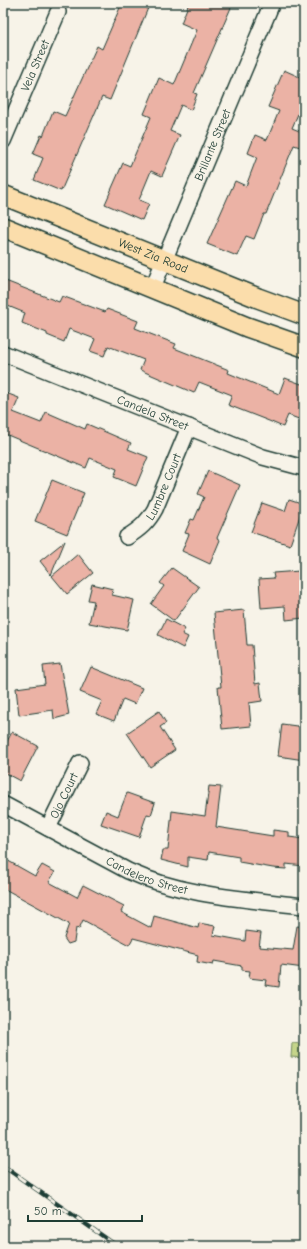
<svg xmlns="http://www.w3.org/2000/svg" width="307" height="1249" viewBox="0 0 307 1249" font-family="'Comic Neue',sans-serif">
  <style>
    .green { fill: #c5d58a; stroke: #72895f }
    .building { fill: #ebb2a5; stroke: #1f3d34 }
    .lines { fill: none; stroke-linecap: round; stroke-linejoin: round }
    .minor-casing { stroke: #1f3d34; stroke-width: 18 }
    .major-casing { stroke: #1f3d34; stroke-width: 22 }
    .minor { stroke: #f7f3e8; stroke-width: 15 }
    .major { stroke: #fbddab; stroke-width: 19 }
    .rail-casing { stroke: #1f3d34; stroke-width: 4.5 }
    .rail { stroke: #f7f3e8; stroke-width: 3; stroke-dasharray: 9; stroke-linecap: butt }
    .labels { text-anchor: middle; stroke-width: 4; stroke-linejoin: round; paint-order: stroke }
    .street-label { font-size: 12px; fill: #1f3d34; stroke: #f7f3e8 }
  </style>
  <rect width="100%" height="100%" fill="#f7f3e8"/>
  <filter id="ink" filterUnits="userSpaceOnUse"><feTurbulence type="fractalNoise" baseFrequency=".025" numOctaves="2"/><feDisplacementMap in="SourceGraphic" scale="8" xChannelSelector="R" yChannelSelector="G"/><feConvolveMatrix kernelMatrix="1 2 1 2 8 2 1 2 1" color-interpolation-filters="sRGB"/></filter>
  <g filter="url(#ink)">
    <!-- green -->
    <path class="green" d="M 292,1043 L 304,1044 L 304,1058 L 291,1057 Z"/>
    <!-- building -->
    <g class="building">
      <path d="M 122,3 L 137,3 L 148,8 L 110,100 L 102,97 L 61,191 L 34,180 L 43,158 L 33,154 L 41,135 L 43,136 L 53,111 L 65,116 L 97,46 L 102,49 Z"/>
      <path d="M 189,3 L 233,3 L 194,93 L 197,94 L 191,110 L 181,105 L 170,131 L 180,135 L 162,176 L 151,171 L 139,200 L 149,204 L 142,220 L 105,204 L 123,163 L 130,166 L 151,117 L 144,114 L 159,78 L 174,85 L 197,30 L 181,23 Z"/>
      <path d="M 284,70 L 304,79 L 304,100 L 292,128 L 304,133 L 304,138 L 300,147 L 294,145 L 266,214 L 264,214 L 254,239 L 246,236 L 237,256 L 207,244 L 235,181 L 246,186 L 257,157 L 248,153 L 255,135 L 267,140 L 279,111 L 268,107 Z"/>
      <path d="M 3,280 L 59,302 L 62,296 L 105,312 L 107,309 L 138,321 L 135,328 L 176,344 L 174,348 L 229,370 L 228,373 L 279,394 L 285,378 L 304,385 L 304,421 L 288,415 L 283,427 L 269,421 L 228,405 L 232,395 L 199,382 L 194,393 L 140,370 L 144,360 L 108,346 L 104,356 L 90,351 L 95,339 L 69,329 L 64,342 L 47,335 L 47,333 L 22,323 L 25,313 L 3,304 Z"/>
      <path d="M 6,393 L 19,398 L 13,412 L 41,423 L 46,412 L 85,429 L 87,424 L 131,443 L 128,449 L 148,457 L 136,486 L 114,477 L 117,469 L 90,458 L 86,468 L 5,434 L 3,437 L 3,400 Z"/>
      <path d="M 208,471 L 240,485 L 217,538 L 220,540 L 210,564 L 182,551 L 189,534 L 185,533 L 191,519 L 194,520 L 204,497 L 198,494 Z"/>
      <path d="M 52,480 L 84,493 L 67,534 L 35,521 Z"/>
      <path d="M 289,499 L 304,504 L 290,545 L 251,532 L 262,503 L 285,511 Z"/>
      <path d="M 65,541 L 51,575 L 40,561 Z"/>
      <path d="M 78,554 L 93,573 L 67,594 L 52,576 Z"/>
      <path d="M 172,568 L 199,587 L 174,621 L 151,604 L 164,586 L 160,583 Z"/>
      <path d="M 300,571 L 304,618 L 286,620 L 285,606 L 261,608 L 259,579 L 274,578 L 273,573 Z"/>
      <path d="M 92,584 L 113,589 L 112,595 L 134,600 L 127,630 L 89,623 L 94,601 L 88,600 Z"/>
      <path d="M 244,610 L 247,645 L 252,645 L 255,684 L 260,683 L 262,701 L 249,703 L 251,726 L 222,729 L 218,687 L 221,687 L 214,613 Z"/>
      <path d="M 166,619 L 185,629 L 182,634 L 188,637 L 183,648 L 158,635 Z"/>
      <path d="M 60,664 L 69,715 L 54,719 L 53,710 L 19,715 L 16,688 L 45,684 L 43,666 Z"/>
      <path d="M 91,667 L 142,688 L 135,704 L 123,699 L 114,721 L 96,714 L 102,701 L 80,692 Z"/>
      <path d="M 159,711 L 166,723 L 160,727 L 175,750 L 150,767 L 127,733 Z"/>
      <path d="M 282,724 L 304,727 L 304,760 L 278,756 Z"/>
      <path d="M 12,732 L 38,746 L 20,781 L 3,772 L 3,749 Z"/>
      <path d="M 209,786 L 221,787 L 216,827 L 273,836 L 273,830 L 289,832 L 289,837 L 304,839 L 304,866 L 286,864 L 286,869 L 273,868 L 239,862 L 239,857 L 209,852 L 208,860 L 188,857 L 188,867 L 161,860 L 163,850 L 168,850 L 172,811 L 205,816 Z"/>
      <path d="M 127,793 L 155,803 L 151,815 L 147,814 L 139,837 L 101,824 L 106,811 L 118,816 Z"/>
      <path d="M 3,858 L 35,876 L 42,865 L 55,872 L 49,882 L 77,897 L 83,885 L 124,906 L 121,912 L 151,928 L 154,916 L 198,928 L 199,923 L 215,926 L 213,935 L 245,941 L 246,931 L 261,933 L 259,947 L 293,950 L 297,926 L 304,927 L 304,968 L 281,965 L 279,987 L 265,985 L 266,980 L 249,978 L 250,971 L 242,970 L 242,966 L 214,961 L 213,965 L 197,962 L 198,955 L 133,938 L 129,945 L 83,920 L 79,929 L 76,928 L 74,942 L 68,944 L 64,938 L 69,924 L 3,888 Z"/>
    </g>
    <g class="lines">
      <!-- minor casing -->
      <g class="minor-casing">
        <g id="minor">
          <path id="s1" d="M 3,141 L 58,12"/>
          <path id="s2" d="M 153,287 L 272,3"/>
          <path id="s3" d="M 3,353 L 263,457 L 304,468"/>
          <path id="s4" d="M 127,537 C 140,529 148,522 155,509 L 189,427"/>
          <path id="s5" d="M 3,804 L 128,871 C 183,896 244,899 304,906"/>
          <path id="s6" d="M 48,828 L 80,763"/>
        </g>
      </g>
      <!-- major casing -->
      <g class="major-casing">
        <g id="major">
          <path id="s7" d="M 3,195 L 258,298 L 304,315"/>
          <path d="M 3,227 L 247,327 L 304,347"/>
        </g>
      </g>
      <!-- minor -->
      <use href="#minor" class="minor"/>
      <!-- major -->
      <use href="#major" class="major"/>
      <!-- rail casing -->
      <g class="rail-casing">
        <path id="rail" d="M 3,1166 L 117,1246"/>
      </g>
      <!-- rail -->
      <use href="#rail" class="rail"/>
    </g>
  </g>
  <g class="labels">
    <!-- street labels -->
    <g class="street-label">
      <text dy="4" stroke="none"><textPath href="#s1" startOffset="82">Vela Street</textPath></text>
      <text dy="4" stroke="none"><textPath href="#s2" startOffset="154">Brillante Street</textPath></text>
      <text dy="4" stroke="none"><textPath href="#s7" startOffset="162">West Zia Road</textPath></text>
      <text dy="4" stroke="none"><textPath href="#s3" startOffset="161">Candela Street</textPath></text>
      <text dy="4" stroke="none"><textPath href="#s4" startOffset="64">Lumbre Court</textPath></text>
      <text dy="4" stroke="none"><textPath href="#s6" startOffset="36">Ojo Court</textPath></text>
      <text dy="4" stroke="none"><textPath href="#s5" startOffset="161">Candelero Street</textPath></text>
    </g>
  </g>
  <!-- margin -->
  <rect width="307" height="1249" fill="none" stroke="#f7f3e8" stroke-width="16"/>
  <rect x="8" y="8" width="291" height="1233" fill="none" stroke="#1f3d34" stroke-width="1.5" filter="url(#ink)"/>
  <!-- scale -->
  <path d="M28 1215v6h114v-6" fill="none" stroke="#1f3d34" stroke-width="2"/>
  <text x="34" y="1215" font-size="12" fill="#1f3d34" stroke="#f7f3e8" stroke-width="3" paint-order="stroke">50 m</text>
</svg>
